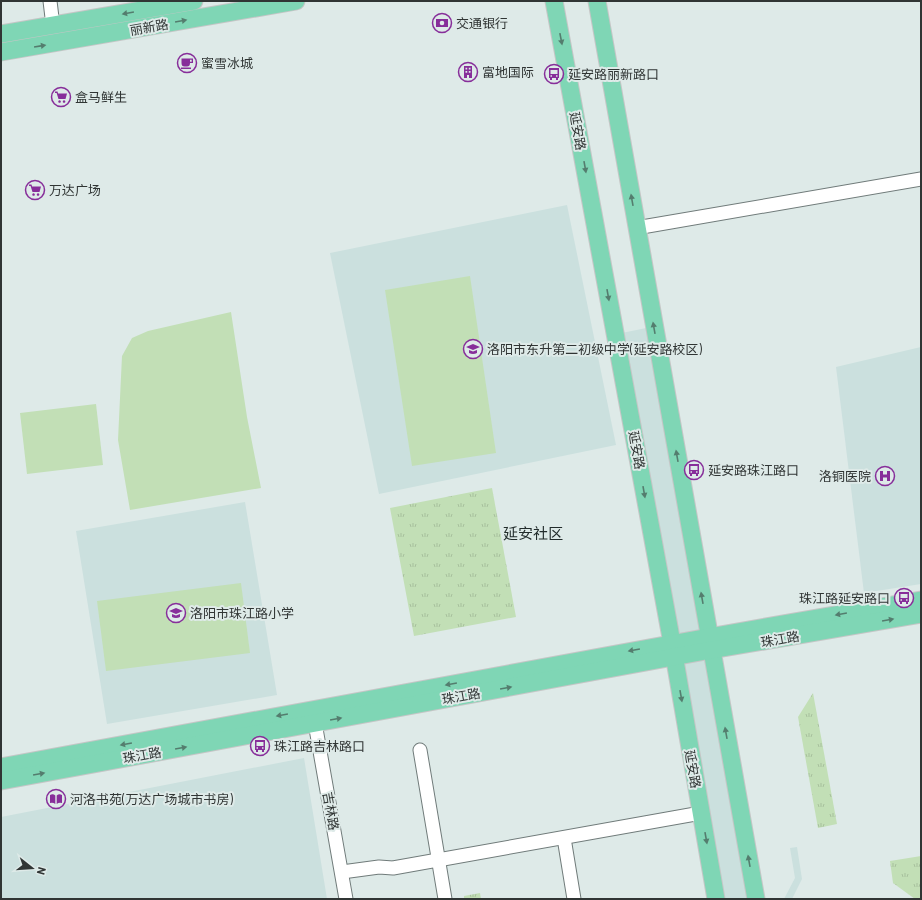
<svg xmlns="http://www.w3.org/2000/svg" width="922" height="900" viewBox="0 0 922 900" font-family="Barlow,'Noto Sans SC',sans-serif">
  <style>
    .built { fill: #cbe0de }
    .grass { fill: url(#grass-tufts) }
    .green { fill: #c2dfb6 }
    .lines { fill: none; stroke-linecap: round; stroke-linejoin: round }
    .minor-casing { stroke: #707b7a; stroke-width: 15 }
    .major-casing { stroke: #c5c6c6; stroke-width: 19 }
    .minor { stroke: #fff; stroke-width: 13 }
    .major { stroke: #7fd6b5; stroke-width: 17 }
    .oneway { fill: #547d6e }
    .labels { text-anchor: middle; stroke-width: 4; stroke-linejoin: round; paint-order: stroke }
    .poi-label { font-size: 13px; fill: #303534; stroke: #deeae8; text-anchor: start }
    .street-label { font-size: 13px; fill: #303534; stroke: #deeae8 }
    .quarter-label { font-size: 15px; fill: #222c2b; stroke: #deeae8 }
  </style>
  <defs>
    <pattern id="grass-tufts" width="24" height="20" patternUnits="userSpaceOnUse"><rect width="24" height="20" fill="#c2dfb6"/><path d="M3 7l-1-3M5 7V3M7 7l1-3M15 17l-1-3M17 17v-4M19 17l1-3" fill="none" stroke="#a7c09d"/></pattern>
  </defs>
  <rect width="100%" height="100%" fill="#deeae8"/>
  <!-- built -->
  <g class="built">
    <path d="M 567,205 L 616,445 L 379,494 L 330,253 Z"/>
    <path d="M 651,327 L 755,899 L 719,899 L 617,334 Z"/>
    <path d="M 921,347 L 921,584 L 864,593 L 836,367 Z"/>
    <path d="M 245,502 L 277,695 L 107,724 L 76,531 Z"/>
    <path d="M 304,758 L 327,899 L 1,899 L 1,817 Z"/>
    <path d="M 797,847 L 802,879 L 792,899 L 784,899 L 795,878 L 790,848 Z"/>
  </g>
  <!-- grass -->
  <g class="grass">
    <path d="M 492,488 L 516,617 L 414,636 L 390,508 Z"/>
    <path d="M 813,693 L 837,824 L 818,828 L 798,717 Z"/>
    <path d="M 921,856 L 921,899 L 915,899 L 893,883 L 890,861 Z"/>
    <path d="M 480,893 L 481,899 L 464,899 L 464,896 Z"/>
  </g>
  <!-- green -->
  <g class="green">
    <path d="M 470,276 L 496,453 L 412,466 L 385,290 Z"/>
    <path d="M 231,312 L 247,417 L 261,488 L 130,510 L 118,440 L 122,356 L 132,338 L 148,331 Z"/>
    <path d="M 96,404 L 103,465 L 27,474 L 20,413 Z"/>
    <path d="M 241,583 L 250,653 L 106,671 L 97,601 Z"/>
  </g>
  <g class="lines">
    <!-- minor casing -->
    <g class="minor-casing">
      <g id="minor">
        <path d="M 50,1 L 53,26"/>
        <path d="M 636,228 L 921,179"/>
        <path d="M 315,723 L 346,899"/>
        <path d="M 420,750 L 445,899"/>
        <path d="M 564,838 L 574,899"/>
        <path d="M 342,872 L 379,867 L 393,868 L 701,813"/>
      </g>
    </g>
    <!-- major casing -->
    <g class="major-casing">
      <g id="major">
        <path d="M 554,1 L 672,643 L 716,899"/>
        <path d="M 597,1 L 756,899"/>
        <path d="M 1,34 L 194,1"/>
        <path d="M 1,52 L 296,1"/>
        <path d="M 1,767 L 709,637 L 921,600"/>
        <path d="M 1,781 L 711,650 L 921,614"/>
      </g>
    </g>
    <!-- minor -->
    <use href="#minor" class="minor"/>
    <!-- major -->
    <use href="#major" class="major"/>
  </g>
  <!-- one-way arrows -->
  <defs><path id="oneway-solid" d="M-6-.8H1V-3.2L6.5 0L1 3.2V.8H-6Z"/></defs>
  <g class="oneway">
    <use href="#oneway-solid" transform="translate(128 13) rotate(170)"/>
    <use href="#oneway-solid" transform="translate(181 21) rotate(-10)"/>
    <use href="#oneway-solid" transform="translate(561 39) rotate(79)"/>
    <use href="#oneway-solid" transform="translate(40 46) rotate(-9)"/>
    <use href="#oneway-solid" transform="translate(585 167) rotate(80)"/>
    <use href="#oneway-solid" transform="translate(632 200) rotate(-100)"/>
    <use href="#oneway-solid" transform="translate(608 295) rotate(80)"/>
    <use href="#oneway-solid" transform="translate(654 328) rotate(-100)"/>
    <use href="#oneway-solid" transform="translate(677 456) rotate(-100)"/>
    <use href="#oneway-solid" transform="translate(644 492) rotate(80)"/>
    <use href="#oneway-solid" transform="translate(702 598) rotate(-100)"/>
    <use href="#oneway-solid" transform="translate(841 614) rotate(170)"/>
    <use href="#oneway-solid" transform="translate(888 620) rotate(-10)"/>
    <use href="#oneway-solid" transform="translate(634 650) rotate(170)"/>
    <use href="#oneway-solid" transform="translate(451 684) rotate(170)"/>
    <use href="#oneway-solid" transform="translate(506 688) rotate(-10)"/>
    <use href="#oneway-solid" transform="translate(681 696) rotate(80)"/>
    <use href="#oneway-solid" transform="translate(282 715) rotate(170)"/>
    <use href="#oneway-solid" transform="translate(336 719) rotate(-10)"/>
    <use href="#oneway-solid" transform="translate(726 733) rotate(-100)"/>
    <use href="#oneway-solid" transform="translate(126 744) rotate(170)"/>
    <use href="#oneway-solid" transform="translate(181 748) rotate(-10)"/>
    <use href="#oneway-solid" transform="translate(39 774) rotate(-10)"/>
    <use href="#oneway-solid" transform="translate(706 838) rotate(80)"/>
    <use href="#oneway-solid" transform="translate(749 861) rotate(-100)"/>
  </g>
  <!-- icons -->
  <defs>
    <g id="bank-ring" transform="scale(1)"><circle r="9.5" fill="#deeae8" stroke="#872e9a" stroke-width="1.5"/><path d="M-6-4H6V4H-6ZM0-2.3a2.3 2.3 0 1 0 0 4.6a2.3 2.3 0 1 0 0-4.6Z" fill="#872e9a"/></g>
    <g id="cafe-ring" transform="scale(1)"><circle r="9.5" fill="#deeae8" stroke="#872e9a" stroke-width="1.5"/><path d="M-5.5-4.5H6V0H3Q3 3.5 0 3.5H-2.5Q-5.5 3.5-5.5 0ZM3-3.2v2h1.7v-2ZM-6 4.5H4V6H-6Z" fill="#872e9a"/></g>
    <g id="building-ring" transform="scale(1)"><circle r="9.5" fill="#deeae8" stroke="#872e9a" stroke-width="1.5"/><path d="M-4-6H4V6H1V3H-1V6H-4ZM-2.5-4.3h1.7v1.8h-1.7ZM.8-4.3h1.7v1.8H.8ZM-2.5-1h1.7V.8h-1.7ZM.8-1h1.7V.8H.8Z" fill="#872e9a"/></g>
    <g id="bus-ring" transform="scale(1)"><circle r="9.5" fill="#deeae8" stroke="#872e9a" stroke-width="1.5"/><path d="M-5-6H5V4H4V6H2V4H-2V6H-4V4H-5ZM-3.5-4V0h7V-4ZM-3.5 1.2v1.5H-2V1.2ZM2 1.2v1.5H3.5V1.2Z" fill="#872e9a"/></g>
    <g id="supermarket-ring" transform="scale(1)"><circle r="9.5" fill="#deeae8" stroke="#872e9a" stroke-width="1.5"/><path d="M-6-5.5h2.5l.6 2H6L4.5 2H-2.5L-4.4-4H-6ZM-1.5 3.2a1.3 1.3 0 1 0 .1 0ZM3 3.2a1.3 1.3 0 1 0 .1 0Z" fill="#872e9a"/></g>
    <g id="school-ring" transform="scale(1)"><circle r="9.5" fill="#deeae8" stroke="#872e9a" stroke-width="1.5"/><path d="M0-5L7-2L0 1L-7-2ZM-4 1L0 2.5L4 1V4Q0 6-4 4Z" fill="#872e9a"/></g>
    <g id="hospital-ring" transform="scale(1)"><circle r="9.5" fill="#deeae8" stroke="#872e9a" stroke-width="1.5"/><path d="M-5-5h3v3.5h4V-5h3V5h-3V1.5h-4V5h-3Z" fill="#872e9a"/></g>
    <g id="library-ring" transform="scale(1)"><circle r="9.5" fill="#deeae8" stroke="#872e9a" stroke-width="1.5"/><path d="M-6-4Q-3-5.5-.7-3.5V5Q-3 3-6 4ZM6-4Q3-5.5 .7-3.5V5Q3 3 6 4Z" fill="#872e9a"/></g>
  </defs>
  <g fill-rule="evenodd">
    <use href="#bank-ring" x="442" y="23"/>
    <use href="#cafe-ring" x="187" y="63"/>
    <use href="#building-ring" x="468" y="72"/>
    <use href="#bus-ring" x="554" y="74"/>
    <use href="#supermarket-ring" x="61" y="97"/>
    <use href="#supermarket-ring" x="35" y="190"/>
    <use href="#school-ring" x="473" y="349"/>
    <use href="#bus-ring" x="694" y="470"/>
    <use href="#hospital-ring" x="885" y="476"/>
    <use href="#bus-ring" x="904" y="598"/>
    <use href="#school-ring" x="176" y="613"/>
    <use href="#bus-ring" x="260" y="746"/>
    <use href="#library-ring" x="56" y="799"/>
  </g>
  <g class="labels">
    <!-- poi labels -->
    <g class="poi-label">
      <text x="456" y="28">交通银行</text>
      <text x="201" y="68">蜜雪冰城</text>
      <text x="482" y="77">富地国际</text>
      <text x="568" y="79">延安路丽新路口</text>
      <text x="75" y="102">盒马鲜生</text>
      <text x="49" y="195">万达广场</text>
      <text x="487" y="354">洛阳市东升第二初级中学(延安路校区)</text>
      <text x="708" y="475">延安路珠江路口</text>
      <text x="871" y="481" text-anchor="end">洛铜医院</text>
      <text x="890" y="603" text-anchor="end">珠江路延安路口</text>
      <text x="190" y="618">洛阳市珠江路小学</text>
      <text x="274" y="751">珠江路吉林路口</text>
      <text x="70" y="804">河洛书苑(万达广场城市书房)</text>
    </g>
    <!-- street labels -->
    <g class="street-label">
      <text transform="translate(149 27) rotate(-10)" y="5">丽新路</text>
      <text transform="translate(578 131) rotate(80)" y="5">延安路</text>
      <text transform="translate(637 450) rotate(80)" y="5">延安路</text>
      <text transform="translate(780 639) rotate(-10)" y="5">珠江路</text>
      <text transform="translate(461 696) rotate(-10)" y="5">珠江路</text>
      <text transform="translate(142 755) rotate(-10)" y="5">珠江路</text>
      <text transform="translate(693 769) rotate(80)" y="5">延安路</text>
      <text transform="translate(331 811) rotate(80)" y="5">吉林路</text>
    </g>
    <!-- quarter labels -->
    <g class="quarter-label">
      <text x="533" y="539">延安社区</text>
    </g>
  </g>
  <!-- border -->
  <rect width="922" height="900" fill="none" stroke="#303534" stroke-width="4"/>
  <!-- north arrow -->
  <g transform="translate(32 868) rotate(107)" stroke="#deeae8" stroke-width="3" paint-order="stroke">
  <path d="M0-3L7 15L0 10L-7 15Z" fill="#303534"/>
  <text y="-6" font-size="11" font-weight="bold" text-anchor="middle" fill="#303534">N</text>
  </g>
</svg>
